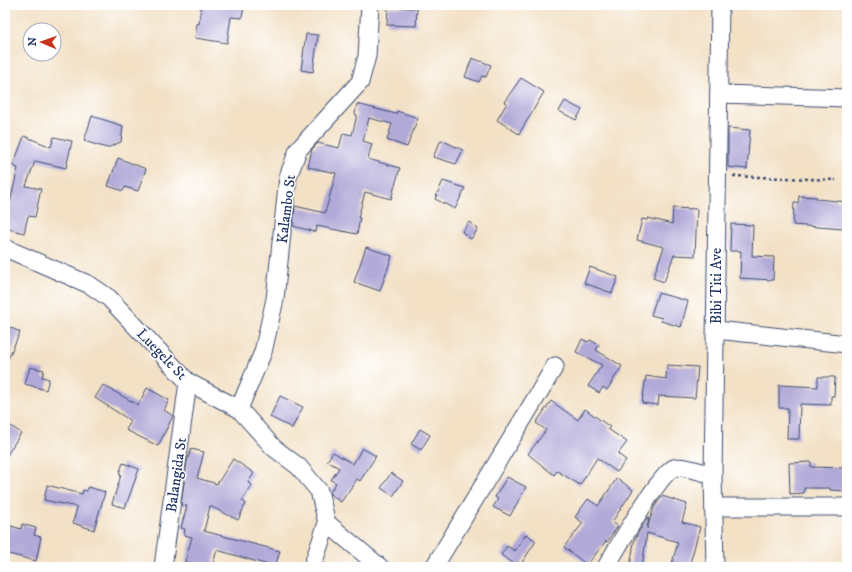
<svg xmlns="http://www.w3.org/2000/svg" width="852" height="572" viewBox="0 0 852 572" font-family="'IM FELL DW Pica',serif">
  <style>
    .building { fill: #b1a9d8 }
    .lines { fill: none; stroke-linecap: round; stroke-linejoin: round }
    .minor-casing { stroke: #3b4a6e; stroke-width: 19 }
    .path { stroke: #3b4a6e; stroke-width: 2.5; stroke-dasharray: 3 3; stroke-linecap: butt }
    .minor { stroke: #fff; stroke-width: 17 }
    .labels { text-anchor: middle; stroke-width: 3; stroke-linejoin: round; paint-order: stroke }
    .street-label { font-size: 15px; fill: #1b2f5e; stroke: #fff }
  </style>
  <rect width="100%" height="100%" fill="#fff"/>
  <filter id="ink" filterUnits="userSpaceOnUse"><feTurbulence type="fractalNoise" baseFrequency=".025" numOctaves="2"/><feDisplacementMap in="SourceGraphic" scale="8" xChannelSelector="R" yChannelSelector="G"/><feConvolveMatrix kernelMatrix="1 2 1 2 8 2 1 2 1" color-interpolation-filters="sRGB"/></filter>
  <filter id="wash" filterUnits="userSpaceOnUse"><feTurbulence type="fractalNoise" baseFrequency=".012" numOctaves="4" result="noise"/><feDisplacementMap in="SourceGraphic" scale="16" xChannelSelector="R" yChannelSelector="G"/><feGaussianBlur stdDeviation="0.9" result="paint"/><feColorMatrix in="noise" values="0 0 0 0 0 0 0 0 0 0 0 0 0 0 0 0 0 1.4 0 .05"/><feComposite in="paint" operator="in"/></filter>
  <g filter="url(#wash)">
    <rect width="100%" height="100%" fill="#f3e1c6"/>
    <g id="blocks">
      <!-- building -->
      <g class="building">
        <path d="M 201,5 L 239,5 L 244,6 L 242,18 L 231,17 L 227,43 L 195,38 L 197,23 L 199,24 Z"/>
        <path d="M 388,7 L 417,8 L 416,26 L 387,25 Z"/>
        <path d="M 306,34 L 318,35 L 313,72 L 301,70 Z"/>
        <path d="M 472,58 L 491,65 L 486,77 L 482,76 L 479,82 L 465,77 Z"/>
        <path d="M 521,78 L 544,92 L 519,134 L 497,120 L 507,103 L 504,102 Z"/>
        <path d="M 565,101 L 582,110 L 576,120 L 559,111 Z"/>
        <path d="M 357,104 L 396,114 L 397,111 L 418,118 L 407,147 L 387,140 L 392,124 L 369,118 L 363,141 L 372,144 L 368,159 L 400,168 L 391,199 L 365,192 L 358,218 L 360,218 L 357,234 L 317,226 L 316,232 L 293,226 L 295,206 L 325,213 L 336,173 L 308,167 L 312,149 L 318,143 L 339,148 L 343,133 L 352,135 L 357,115 L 355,114 Z"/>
        <path d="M 92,116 L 123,126 L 121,142 L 107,148 L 84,141 Z"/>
        <path d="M 728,128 L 750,130 L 747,169 L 728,167 Z"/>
        <path d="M 24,136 L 51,147 L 54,137 L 72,141 L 66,168 L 35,161 L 26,186 L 41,189 L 35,217 L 28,216 L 24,233 L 5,228 L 5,215 L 7,215 L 18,168 L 13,166 Z"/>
        <path d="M 441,140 L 463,150 L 456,164 L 433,157 Z"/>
        <path d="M 118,158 L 146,169 L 138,191 L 125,187 L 123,191 L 108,186 Z"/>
        <path d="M 443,181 L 465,188 L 455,209 L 435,199 Z"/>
        <path d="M 799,196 L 817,197 L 817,199 L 847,202 L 847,224 L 844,224 L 843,229 L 793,225 L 794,203 L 798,203 Z"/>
        <path d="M 673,208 L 697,209 L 695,256 L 674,255 L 664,282 L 653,278 L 664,247 L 637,240 L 642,219 L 647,220 L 648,218 L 672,224 Z"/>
        <path d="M 469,222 L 478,229 L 471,239 L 462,232 Z"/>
        <path d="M 731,224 L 753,225 L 752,256 L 774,257 L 773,280 L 740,278 L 741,251 L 730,251 Z"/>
        <path d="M 366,247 L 392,256 L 380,291 L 354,282 Z"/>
        <path d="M 590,267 L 618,277 L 612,293 L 584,283 Z"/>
        <path d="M 658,293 L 688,301 L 681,327 L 661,321 L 662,318 L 651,315 Z"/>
        <path d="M 5,325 L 20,332 L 5,366 Z"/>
        <path d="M 582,339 L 588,342 L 590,340 L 599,345 L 596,350 L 622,366 L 607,390 L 603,387 L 599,393 L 588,386 L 602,365 L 576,352 Z"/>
        <path d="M 667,365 L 698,367 L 695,398 L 659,396 L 658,405 L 642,403 L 646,376 L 666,379 Z"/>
        <path d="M 30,367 L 44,370 L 42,377 L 49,379 L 46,390 L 25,384 Z"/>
        <path d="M 818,377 L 835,377 L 834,396 L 831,396 L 831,405 L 800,404 L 799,439 L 787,439 L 788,408 L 779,408 L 779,385 L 818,387 Z"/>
        <path d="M 103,385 L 138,405 L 147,388 L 169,400 L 164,410 L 173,416 L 158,446 L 126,430 L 131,421 L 95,398 Z"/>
        <path d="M 280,396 L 303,407 L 292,428 L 270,417 Z"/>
        <path d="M 551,401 L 578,420 L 585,409 L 610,427 L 608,429 L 627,442 L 618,454 L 626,460 L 617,472 L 597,458 L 580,485 L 557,471 L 554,475 L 528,454 L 546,430 L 536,423 Z"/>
        <path d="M 5,422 L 21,433 L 5,458 Z"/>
        <path d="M 420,429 L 430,435 L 421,450 L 411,444 Z"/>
        <path d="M 362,448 L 376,456 L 360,481 L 357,479 L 341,502 L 330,494 L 330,492 L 336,483 L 331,480 L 339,468 L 327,461 L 333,452 L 353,464 Z"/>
        <path d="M 191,449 L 204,452 L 197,478 L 217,484 L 233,459 L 254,473 L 248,483 L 252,485 L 242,501 L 246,503 L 238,520 L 210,506 L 204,531 L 280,551 L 275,567 L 217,550 L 212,567 L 193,567 L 194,564 L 185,562 L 192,537 L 184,535 L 185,529 L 181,528 L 187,506 L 181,505 L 187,462 Z"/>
        <path d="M 811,462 L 811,467 L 847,468 L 847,487 L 845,487 L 845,491 L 830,490 L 830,488 L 804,488 L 804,493 L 790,494 L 789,463 Z"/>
        <path d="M 123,463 L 139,469 L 125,508 L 112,504 L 121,475 L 119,474 Z"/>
        <path d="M 391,473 L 403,481 L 393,496 L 381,488 Z"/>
        <path d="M 507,477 L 526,487 L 510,516 L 493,507 L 498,499 L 495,497 Z"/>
        <path d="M 617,478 L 633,490 L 612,522 L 618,526 L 607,542 L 606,541 L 587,565 L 564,547 L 583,523 L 575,517 L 588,499 L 598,506 Z"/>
        <path d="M 47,485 L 82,494 L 83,490 L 87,491 L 88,487 L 105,492 L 94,530 L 73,523 L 77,507 L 44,500 Z"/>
        <path d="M 662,496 L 687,504 L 682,522 L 700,527 L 689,567 L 671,567 L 678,542 L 647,533 L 642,567 L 630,567 L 634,542 L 638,533 L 648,517 L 649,517 L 647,529 L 654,508 Z"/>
        <path d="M 5,524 L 21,529 L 22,524 L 36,528 L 34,535 L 41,537 L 36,561 L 5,553 Z"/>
        <path d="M 526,534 L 536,541 L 519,567 L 501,555 L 507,546 L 515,551 Z"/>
      </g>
    </g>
  </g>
  <g filter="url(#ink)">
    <use href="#blocks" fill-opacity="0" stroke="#3b4a6e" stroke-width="1"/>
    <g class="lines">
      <!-- minor casing -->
      <g class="minor-casing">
        <g id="minor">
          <path d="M 719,94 L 847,98"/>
          <path d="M 5,248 L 90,285 L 109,298 L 188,382 L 239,409 L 274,448 L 299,467 L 319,491 L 327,523 L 312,567"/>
          <path d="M 716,330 L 847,344"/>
          <path d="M 239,409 L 263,352 L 275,299 L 288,177 L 298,150 L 360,82 L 367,56 L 370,5"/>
          <path d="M 714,507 L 847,507"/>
          <path d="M 327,523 L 380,567"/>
          <path d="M 163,567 L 188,382"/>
          <path d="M 434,567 L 555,366"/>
          <path d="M 606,567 C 616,550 660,473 674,468 C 682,465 704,473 713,475"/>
          <path d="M 715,567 L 713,475 L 720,5"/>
        </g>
      </g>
      <!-- path -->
      <path class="path" d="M 733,176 L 836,180"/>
      <!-- minor -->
      <use href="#minor" class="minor"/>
    </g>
  </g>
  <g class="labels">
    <!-- street labels -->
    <g class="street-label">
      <text transform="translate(286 209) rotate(-83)" y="5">Kalambo St</text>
      <text transform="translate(716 286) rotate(-90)" y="5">Bibi Titi Ave</text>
      <text transform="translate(162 354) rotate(46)" y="5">Luegele St</text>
      <text transform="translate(176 475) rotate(-82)" y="5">Balangida St</text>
    </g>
  </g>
  <!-- margin -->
  <rect width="852" height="572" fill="none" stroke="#fff" stroke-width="20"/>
  <!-- north arrow -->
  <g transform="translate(42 42) rotate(272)"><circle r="19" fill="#ffffff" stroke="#a4acbf"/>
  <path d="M0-3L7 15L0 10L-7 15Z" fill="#c8321e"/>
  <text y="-6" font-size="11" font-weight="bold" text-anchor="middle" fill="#1b2f5e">N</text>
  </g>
</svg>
